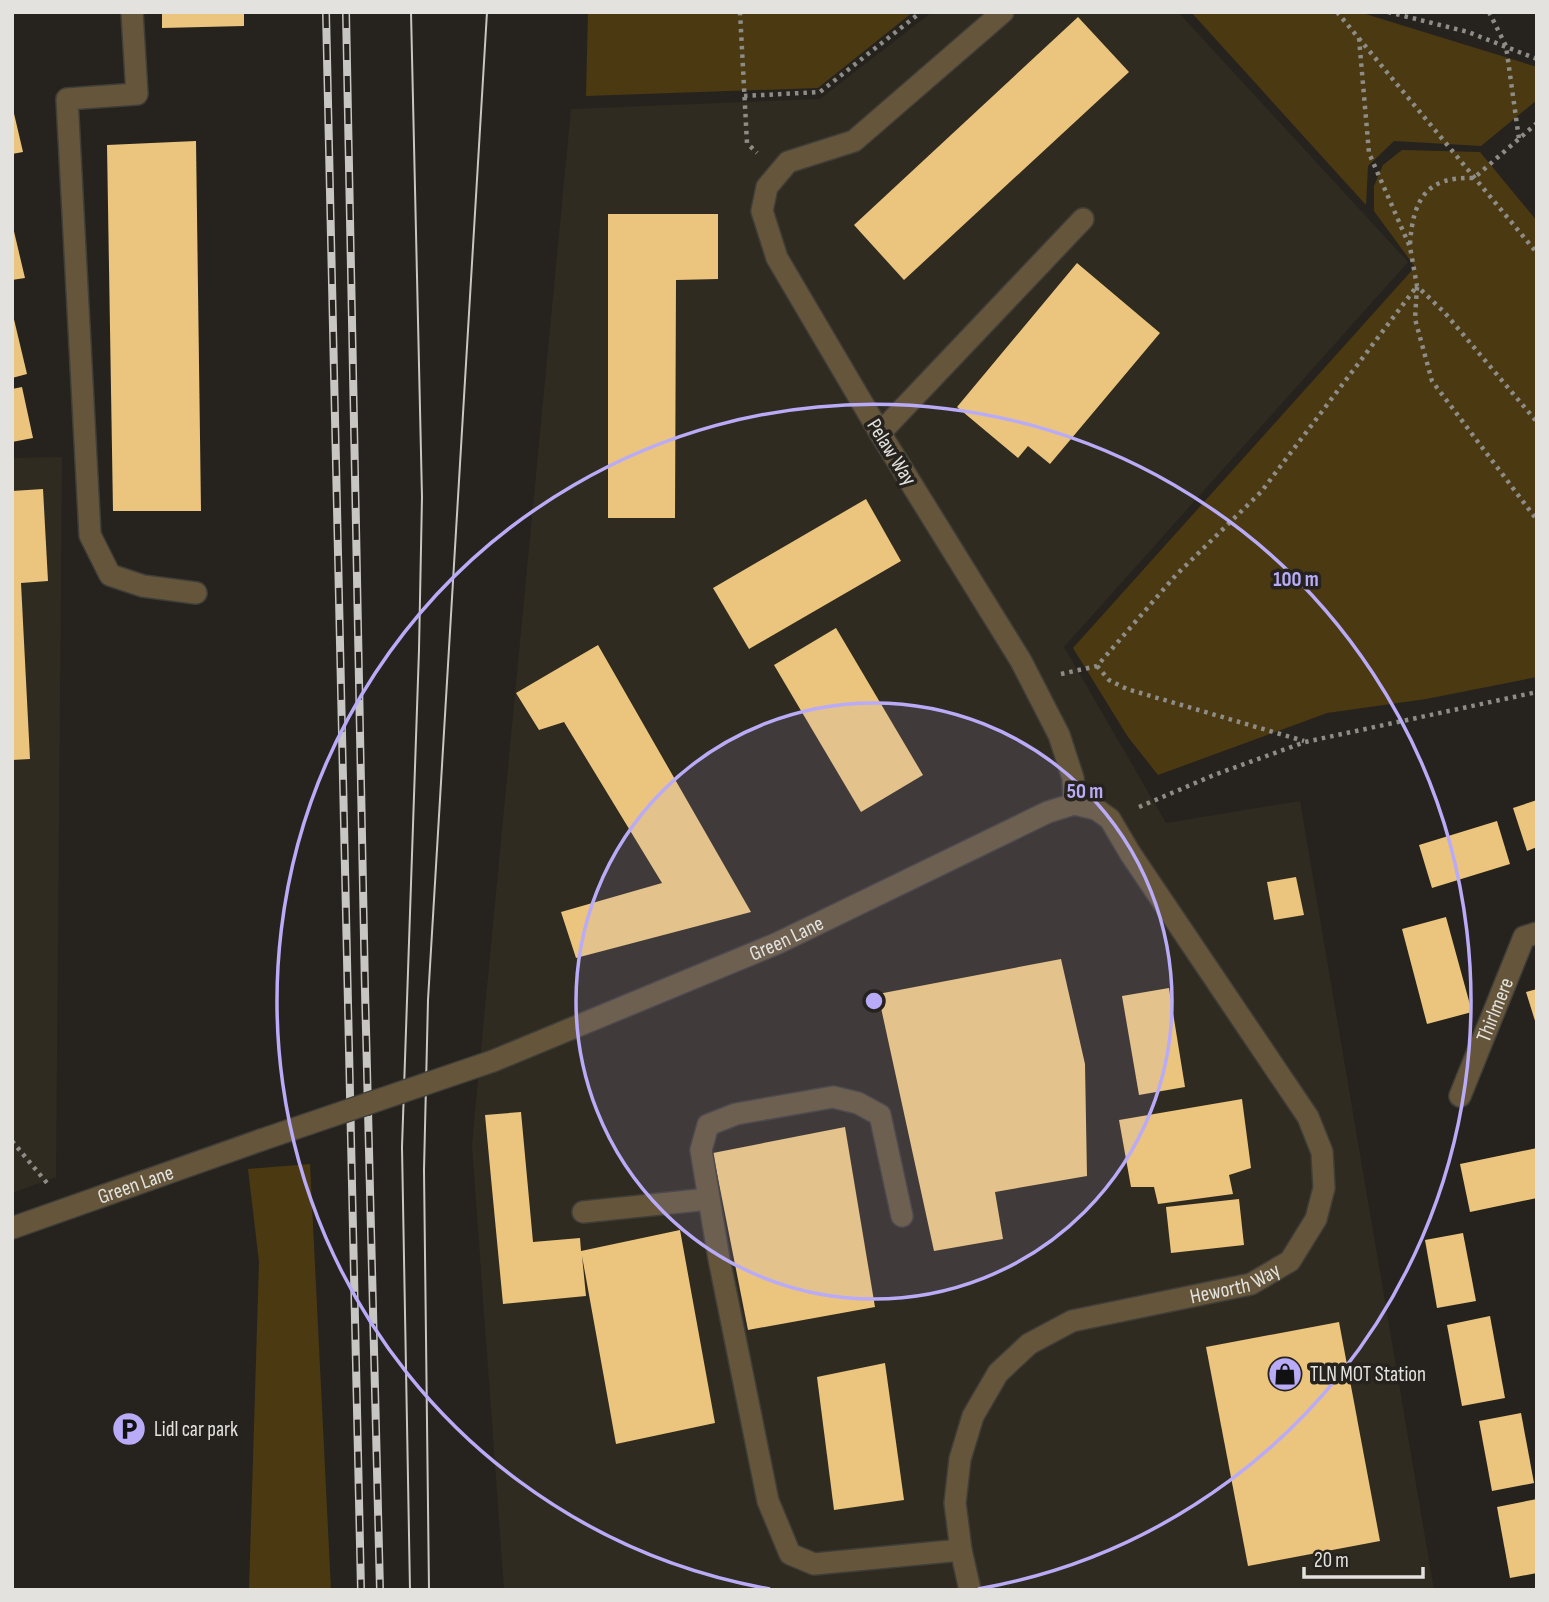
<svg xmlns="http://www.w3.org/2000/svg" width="1549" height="1602" viewBox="0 0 1549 1602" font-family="'Sofia Sans Condensed',sans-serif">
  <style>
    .built { fill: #302b20 }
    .green { fill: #4b3912 }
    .building { fill: #ebc57d }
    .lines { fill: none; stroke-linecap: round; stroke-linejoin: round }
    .lane-casing { stroke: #403e39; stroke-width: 24 }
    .street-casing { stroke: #403e39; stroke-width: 24 }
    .path { stroke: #8d8c87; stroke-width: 4.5; stroke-dasharray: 3.5 5; stroke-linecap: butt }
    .lane { stroke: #65563b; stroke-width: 21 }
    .street { stroke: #65563b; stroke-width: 21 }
    .tram { stroke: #c7c6c2; stroke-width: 2 }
    .rail-casing { stroke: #c7c6c2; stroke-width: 8 }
    .rail { stroke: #26231e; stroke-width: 5; stroke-dasharray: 16; stroke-linecap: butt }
    .street-bridge-casing { stroke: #403e39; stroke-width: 24; stroke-linecap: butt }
    .street-bridge { stroke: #65563b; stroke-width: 21 }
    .ring { fill: none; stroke: #b9abf7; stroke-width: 3.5 }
    .labels { text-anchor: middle; stroke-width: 7; stroke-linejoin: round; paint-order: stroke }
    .street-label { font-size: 21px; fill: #e3e2de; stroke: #26231e }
    .poi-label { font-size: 21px; fill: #e3e2de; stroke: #26231e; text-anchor: start }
    .centre { fill: #b9abf7; stroke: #26231e; stroke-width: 3.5 }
    .ring-label { font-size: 21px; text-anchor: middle; font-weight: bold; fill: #b9abf7; stroke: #26231e; stroke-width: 7; stroke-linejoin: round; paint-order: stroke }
  </style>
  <rect width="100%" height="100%" fill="#26231e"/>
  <!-- built -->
  <g class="built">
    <path d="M 932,12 L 1178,12 L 1408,262 L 1064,647 L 1166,823 L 1300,801 L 1434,1590 L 504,1590 L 472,1144 L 571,109 L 820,99 Z"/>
    <path d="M 62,457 L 56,1177 L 12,1193 L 12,458 Z"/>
  </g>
  <!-- green -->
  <g class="green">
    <path d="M 588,12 L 913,12 L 818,88 L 586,96 Z"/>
    <path d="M 1191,12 L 1359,12 L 1537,67 L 1537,100 L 1481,146 L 1394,141 L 1368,166 L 1366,205 Z"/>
    <path d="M 1402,150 L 1480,152 L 1537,221 L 1537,677 L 1426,699 L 1327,713 L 1158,775 L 1128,737 L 1073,648 L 1415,267 L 1374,211 L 1374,186 L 1383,165 Z"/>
    <path d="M 310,1164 L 331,1590 L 249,1590 L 259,1262 L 248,1169 Z"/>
  </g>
  <!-- building -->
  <g class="building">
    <path d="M 162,12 L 244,12 L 244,26 L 162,28 Z"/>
    <path d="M 1078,17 L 1129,72 L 904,280 L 854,225 Z"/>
    <path d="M 12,105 L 23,152 L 12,154 Z"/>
    <path d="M 196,141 L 201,511 L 113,511 L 107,145 Z"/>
    <path d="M 608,214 L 718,214 L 718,279 L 676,280 L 675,518 L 608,518 Z"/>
    <path d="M 12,223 L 25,278 L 12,280 Z"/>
    <path d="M 1077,263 L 1160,333 L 1050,464 L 1028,446 L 1018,458 L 957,407 Z"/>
    <path d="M 12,311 L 27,374 L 12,378 Z"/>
    <path d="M 22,387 L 33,438 L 12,442 L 12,389 Z"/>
    <path d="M 43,489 L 48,581 L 21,583 L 30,759 L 12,760 L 12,491 Z"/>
    <path d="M 866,499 L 901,561 L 749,649 L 713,588 Z"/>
    <path d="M 836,628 L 923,775 L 861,812 L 774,665 Z"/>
    <path d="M 598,645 L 751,912 L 576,958 L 561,912 L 662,883 L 564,722 L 539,730 L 516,693 Z"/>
    <path d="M 1537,800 L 1537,847 L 1527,851 L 1513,808 Z"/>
    <path d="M 1497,821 L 1510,864 L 1432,888 L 1419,845 Z"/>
    <path d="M 1296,877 L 1304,915 L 1274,920 L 1267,882 Z"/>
    <path d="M 1446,917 L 1472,1012 L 1427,1024 L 1402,929 Z"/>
    <path d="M 1061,959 L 1085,1064 L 1087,1176 L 995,1192 L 1003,1239 L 934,1251 L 878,994 Z"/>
    <path d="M 1169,988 L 1185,1087 L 1139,1095 L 1122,996 Z"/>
    <path d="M 1537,989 L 1537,1024 L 1536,1024 L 1526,992 Z"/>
    <path d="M 1242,1099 L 1251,1168 L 1229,1175 L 1233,1194 L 1158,1204 L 1154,1187 L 1131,1187 L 1119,1120 Z"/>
    <path d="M 521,1112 L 533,1242 L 580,1238 L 581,1251 L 680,1230 L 715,1423 L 616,1444 L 582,1256 L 586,1296 L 503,1304 L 485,1115 Z"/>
    <path d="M 845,1127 L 875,1307 L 748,1330 L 713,1153 Z"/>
    <path d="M 1537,1148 L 1537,1198 L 1470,1212 L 1460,1164 Z"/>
    <path d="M 1239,1199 L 1244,1245 L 1171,1253 L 1166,1207 Z"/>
    <path d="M 1463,1233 L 1476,1301 L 1437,1308 L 1425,1240 Z"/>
    <path d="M 1490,1316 L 1505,1398 L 1462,1406 L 1447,1325 Z"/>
    <path d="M 1339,1322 L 1380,1541 L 1248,1566 L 1206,1347 Z"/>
    <path d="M 885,1363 L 904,1500 L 834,1510 L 817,1377 Z"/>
    <path d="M 1521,1413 L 1534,1483 L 1492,1491 L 1479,1421 Z"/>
    <path d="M 1537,1499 L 1537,1573 L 1510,1578 L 1497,1507 Z"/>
  </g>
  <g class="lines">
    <!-- lane casing -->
    <g class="lane-casing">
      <g id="lane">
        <path d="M 132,12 L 137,94 L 67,99 L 90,535 L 110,575 L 143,586 L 196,593"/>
        <path d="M 880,433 L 1083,219"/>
        <path d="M 583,1212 L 709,1199"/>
        <path d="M 902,1216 L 880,1115 L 858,1103 L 833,1097 L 736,1114 L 708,1125 L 701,1150 L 719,1259 L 768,1501 L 790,1554 L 814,1564 L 961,1550"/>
        <path id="s1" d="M 970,1590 L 961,1550 L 955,1503 L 960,1459 L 973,1416 L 998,1373 L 1029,1344 L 1072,1321 L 1251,1284 L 1290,1261 L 1316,1219 L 1324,1188 L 1322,1152 L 1308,1117 L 1130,853 L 1110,819 L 1096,809 L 1074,804 L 1073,778 L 1059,735 L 1021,661 L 880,433 L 777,258 L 762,211 L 767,187 L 788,162 L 854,141 L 1003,12"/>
      </g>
    </g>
    <!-- street casing -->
    <g class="street-casing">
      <g id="street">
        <path id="s2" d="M 493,1061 L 778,943 L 1048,812 L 1074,804"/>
        <path id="s3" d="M 1460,1096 L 1524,937 L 1537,933"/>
        <path id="s4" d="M 12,1228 L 261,1140"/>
      </g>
    </g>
    <!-- path -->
    <g class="path">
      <path d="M 740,12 L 747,143 L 757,153"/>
      <path d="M 1337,12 L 1537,253"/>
      <path d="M 1388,12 L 1468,32 L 1537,59"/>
      <path d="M 1489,12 L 1506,46 L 1519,139"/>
      <path d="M 1359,38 L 1369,153 L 1410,247 L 1417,286 L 1445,313 L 1537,422"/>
      <path d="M 744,96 L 820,92 L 921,12"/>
      <path d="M 1410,244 C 1413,200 1426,176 1474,178 L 1537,123"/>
      <path d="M 1417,287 L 1415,319 L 1432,381 L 1537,520"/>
      <path d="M 1097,666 L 1109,680 L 1127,689 L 1304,741"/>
      <path d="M 1061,674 L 1097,666 L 1176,575 L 1261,492 L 1417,286"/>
      <path d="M 1139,807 L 1214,775 L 1305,742 L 1537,692"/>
      <path d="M 12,1141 L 47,1183"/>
    </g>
    <!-- lane -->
    <use href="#lane" class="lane"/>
    <!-- street -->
    <use href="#street" class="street"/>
    <!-- tram -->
    <g class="tram">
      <path d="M 410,1590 L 402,1147 L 419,650 L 422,497 L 411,12"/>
      <path d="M 429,1590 L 424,1170 L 428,1000 L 487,12"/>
    </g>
    <!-- rail casing -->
    <g class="rail-casing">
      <g id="rail">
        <path d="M 326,12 L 361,1590"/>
        <path d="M 346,12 L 365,990 L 380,1590"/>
      </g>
    </g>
    <!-- rail -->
    <use href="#rail" class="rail"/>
    <!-- street-bridge casing -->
    <g class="street-bridge-casing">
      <path id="street-bridge" d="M 261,1140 L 493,1061"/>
    </g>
    <!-- street-bridge -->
    <use href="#street-bridge" class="street-bridge"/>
  </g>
  <!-- distance rings -->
  <circle cx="874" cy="1001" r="298" fill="#b9abf7" fill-opacity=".12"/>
  <g class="ring">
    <circle cx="874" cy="1001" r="298"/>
    <path d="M770 1589A597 597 0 1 1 978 1589"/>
  </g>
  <!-- icons -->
  <defs>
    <g id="shop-disc" transform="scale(1.75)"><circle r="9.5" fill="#b9abf7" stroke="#26231e"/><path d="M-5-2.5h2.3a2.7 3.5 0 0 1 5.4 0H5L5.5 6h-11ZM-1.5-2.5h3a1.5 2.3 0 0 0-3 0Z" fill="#111"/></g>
    <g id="parking-disc" transform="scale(1.75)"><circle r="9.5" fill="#b9abf7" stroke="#26231e"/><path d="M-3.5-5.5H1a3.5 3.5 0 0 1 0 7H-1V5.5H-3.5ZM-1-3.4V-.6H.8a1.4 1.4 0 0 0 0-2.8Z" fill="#111"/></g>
  </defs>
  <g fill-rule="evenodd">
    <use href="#shop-disc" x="1285" y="1374"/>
    <use href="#parking-disc" x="129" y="1429"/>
  </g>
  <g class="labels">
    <!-- street labels -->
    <g class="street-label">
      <text transform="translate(892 452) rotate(58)" y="7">Pelaw Way</text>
      <text dy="7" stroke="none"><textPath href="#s2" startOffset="318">Green Lane</textPath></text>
      <text dy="7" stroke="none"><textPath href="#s3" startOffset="93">Thirlmere</textPath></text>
      <text dy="7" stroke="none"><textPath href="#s4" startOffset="131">Green Lane</textPath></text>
      <text dy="7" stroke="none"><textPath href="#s1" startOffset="486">Heworth Way</textPath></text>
    </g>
    <!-- poi labels -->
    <g class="poi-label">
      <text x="1310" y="1381">TLN MOT Station</text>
      <text x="154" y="1436">Lidl car park</text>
    </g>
  </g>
  <circle cx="874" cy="1001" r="10" class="centre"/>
  <g class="ring-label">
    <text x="1296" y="586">100 m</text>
    <text x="1085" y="798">50 m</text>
  </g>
  <!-- border -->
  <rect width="1549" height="1602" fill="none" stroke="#e3e2de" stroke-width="28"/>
  <!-- scale -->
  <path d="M1304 1567v10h119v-10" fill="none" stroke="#e3e2de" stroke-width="3.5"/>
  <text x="1314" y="1567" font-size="21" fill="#e3e2de" stroke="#26231e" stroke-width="5" paint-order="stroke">20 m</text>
</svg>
